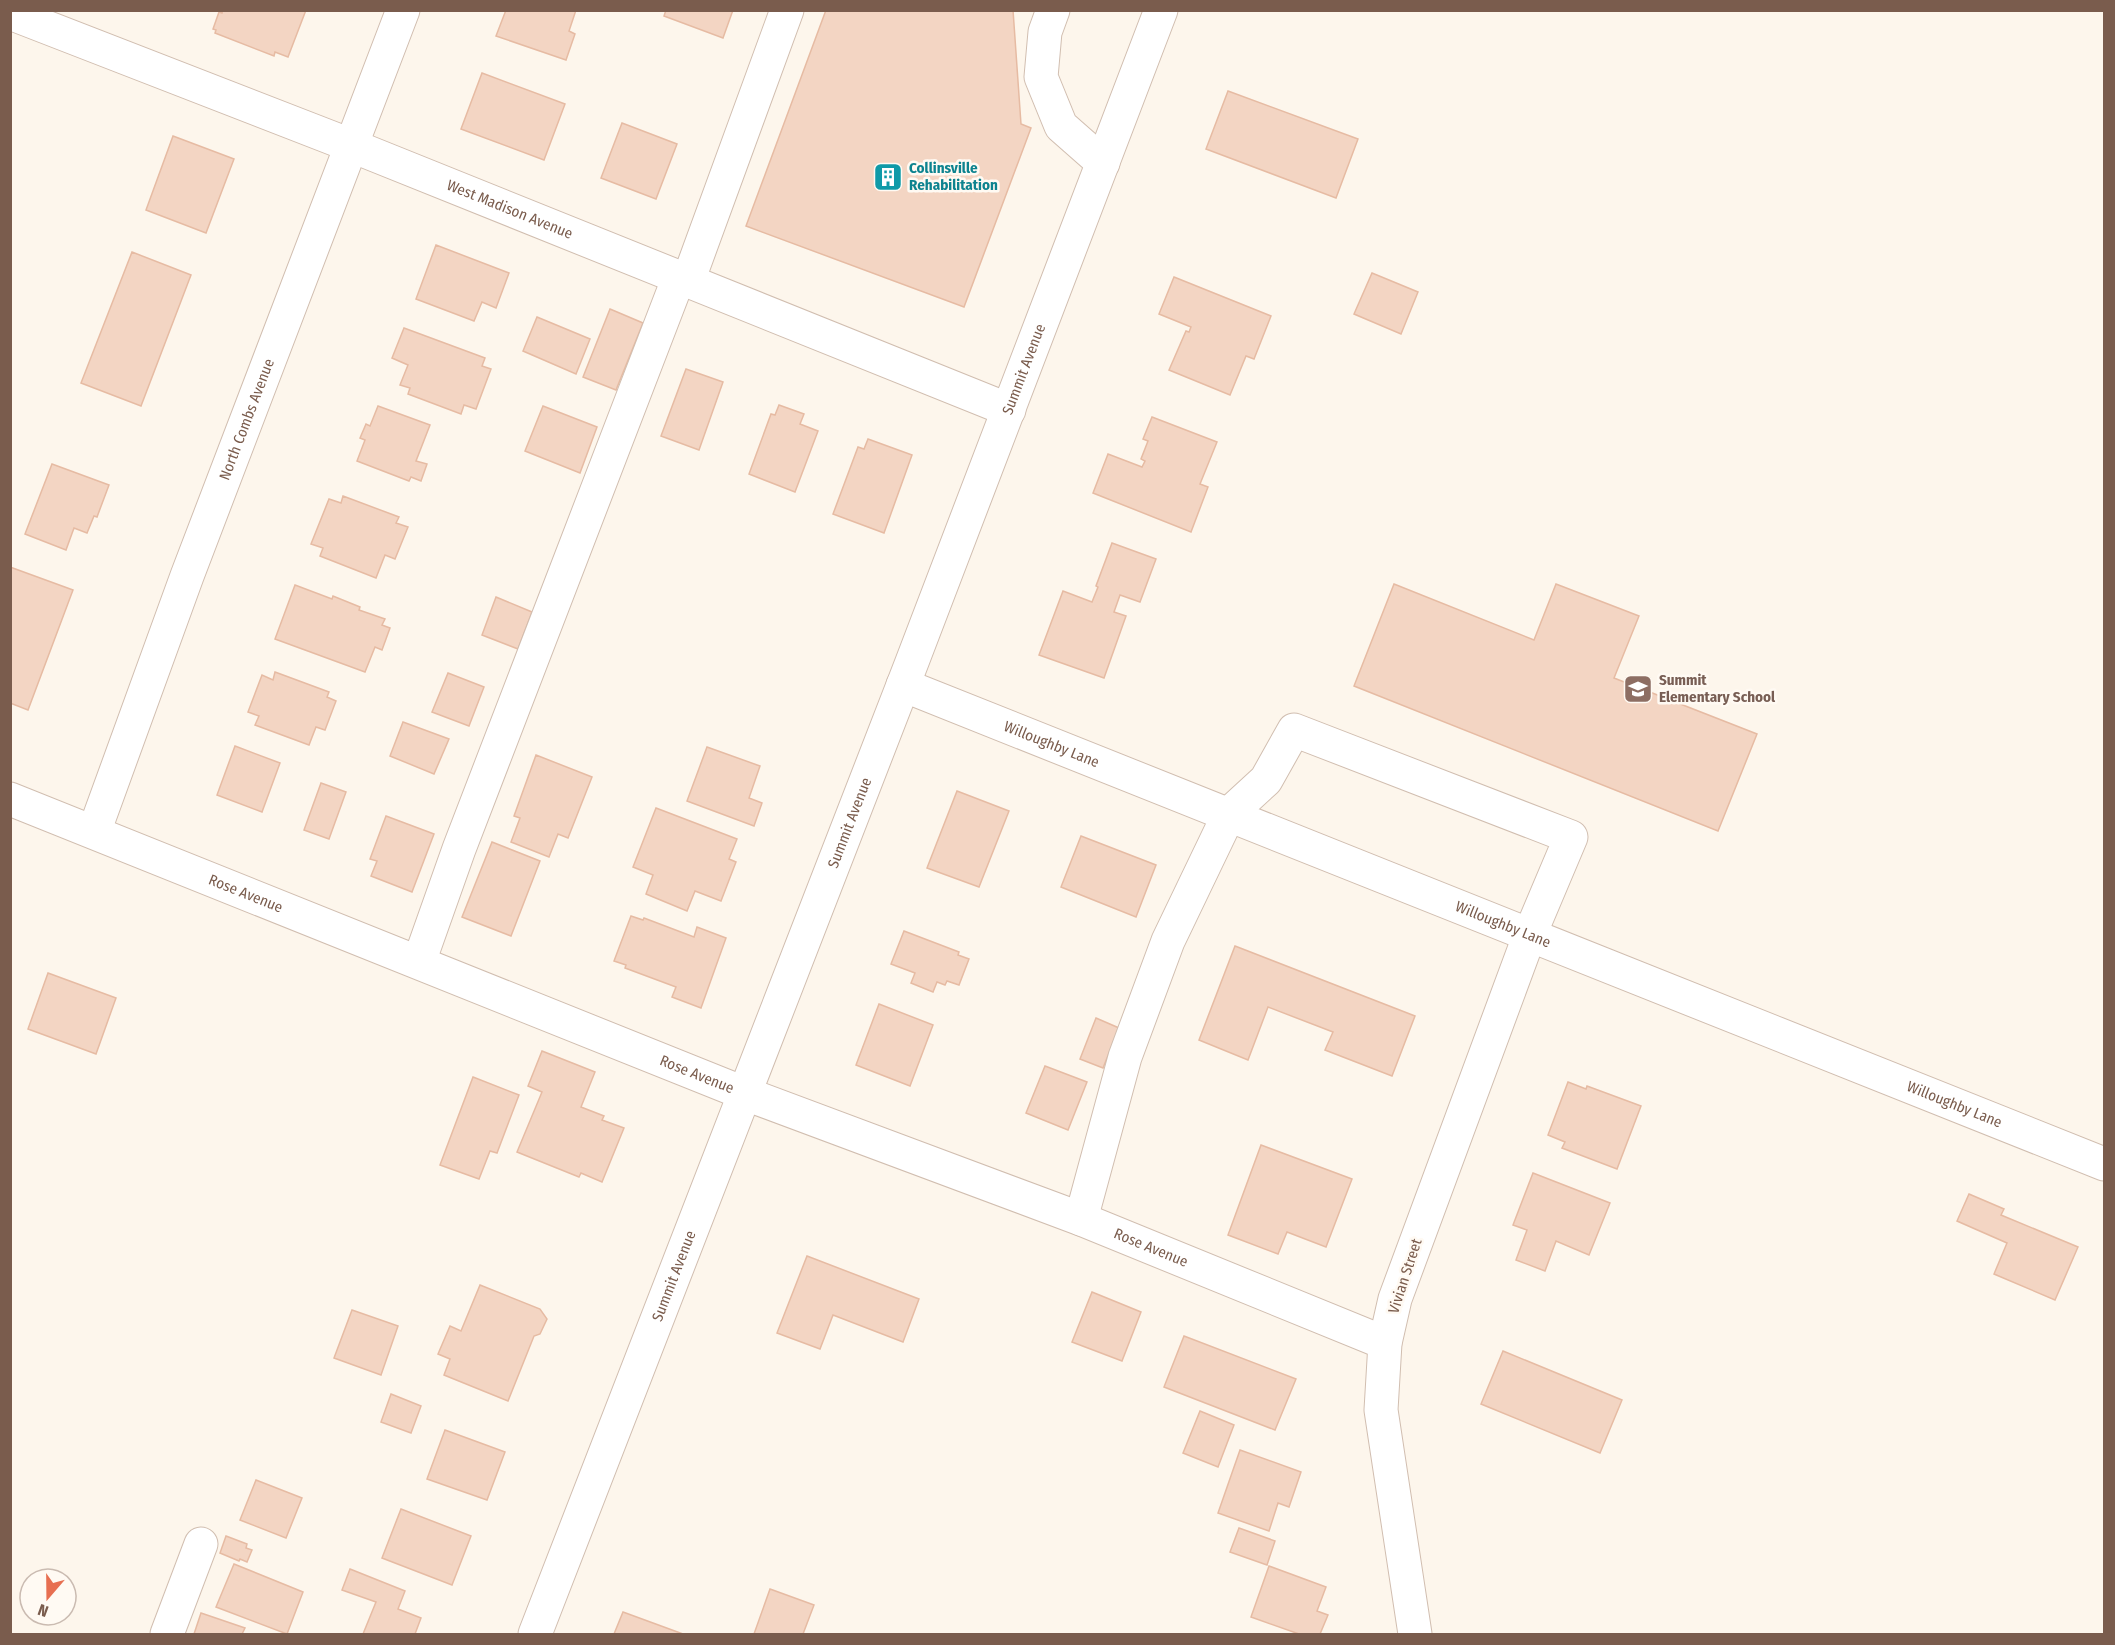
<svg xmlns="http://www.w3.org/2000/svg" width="2115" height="1645" viewBox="0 0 2115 1645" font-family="'Fira Sans Condensed',sans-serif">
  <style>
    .building { fill: #f3d5c3; stroke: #e6bba3; stroke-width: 1.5 }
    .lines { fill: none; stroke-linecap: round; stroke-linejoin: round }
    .minor-casing { stroke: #d1beb0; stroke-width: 35 }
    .minor { stroke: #fff; stroke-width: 33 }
    .labels { text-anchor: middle; stroke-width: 5; stroke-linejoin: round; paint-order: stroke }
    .culture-label { font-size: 15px; font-weight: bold; fill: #0d838f; stroke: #fffaf3; text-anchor: start }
    .street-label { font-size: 15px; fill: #7a5c4d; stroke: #fffaf3 }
    .education-label { font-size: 15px; font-weight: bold; fill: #785e54; stroke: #fffaf3; text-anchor: start }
  </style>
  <rect width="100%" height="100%" fill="#fdf6ec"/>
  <!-- building -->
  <g class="building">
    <path d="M 223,10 L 306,10 L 288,57 L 275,52 L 274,56 L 215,33 L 216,30 L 213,29 L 219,12 L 222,13 Z"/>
    <path d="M 506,10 L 576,10 L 569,31 L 575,34 L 566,60 L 496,36 Z"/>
    <path d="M 666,10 L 733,10 L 723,38 L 664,16 Z"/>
    <path d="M 826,10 L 1013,10 L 1021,124 L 1031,128 L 964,307 L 746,226 Z"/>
    <path d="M 482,73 L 565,104 L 544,160 L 461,129 Z"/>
    <path d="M 1228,91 L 1358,139 L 1336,198 L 1206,149 Z"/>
    <path d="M 622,123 L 677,144 L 656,199 L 601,178 Z"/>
    <path d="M 173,136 L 234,159 L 206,233 L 146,210 Z"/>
    <path d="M 436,245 L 509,273 L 496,308 L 482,302 L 474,321 L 416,299 Z"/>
    <path d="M 132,252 L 191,275 L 141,406 L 81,383 Z"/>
    <path d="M 1372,273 L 1418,292 L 1401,334 L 1354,314 Z"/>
    <path d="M 1174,277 L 1271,316 L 1254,359 L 1246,356 L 1230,395 L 1169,370 L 1186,331 L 1189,332 L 1191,327 L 1159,314 Z"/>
    <path d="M 610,309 L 643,323 L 616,390 L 583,377 Z"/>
    <path d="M 537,317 L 590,339 L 576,374 L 523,351 Z"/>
    <path d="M 404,328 L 485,358 L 482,366 L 491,369 L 476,409 L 464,405 L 461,414 L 408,394 L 410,388 L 400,385 L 408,365 L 392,358 Z"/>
    <path d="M 686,369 L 723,382 L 699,450 L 661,436 Z"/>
    <path d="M 779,405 L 804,414 L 800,424 L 818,431 L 795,492 L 749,474 L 771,414 L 775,415 Z"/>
    <path d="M 378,406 L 430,425 L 416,461 L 427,464 L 421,481 L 411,477 L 409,481 L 357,461 L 365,440 L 360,438 L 366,424 L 370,426 Z"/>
    <path d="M 543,406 L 597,427 L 580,473 L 525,451 Z"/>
    <path d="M 1152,417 L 1217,442 L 1200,484 L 1208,487 L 1191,532 L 1093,493 L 1108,454 L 1142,467 L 1145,461 L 1141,459 L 1148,441 L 1143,439 Z"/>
    <path d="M 868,439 L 912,455 L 884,533 L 833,514 L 858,447 L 864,449 Z"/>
    <path d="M 52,464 L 109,485 L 97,517 L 94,516 L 87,533 L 74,528 L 66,550 L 25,534 Z"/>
    <path d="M 343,496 L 399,517 L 396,523 L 408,527 L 395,559 L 385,555 L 376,578 L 320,556 L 323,548 L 311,544 L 329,499 L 341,503 Z"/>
    <path d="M 1112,543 L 1156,559 L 1140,602 L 1120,595 L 1114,612 L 1126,616 L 1104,678 L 1039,655 L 1063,591 L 1092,602 L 1098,587 L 1096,586 Z"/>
    <path d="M 10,567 L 73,590 L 28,710 L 10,703 Z"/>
    <path d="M 1394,584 L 1534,640 L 1556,584 L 1639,616 L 1614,678 L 1757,734 L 1718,831 L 1354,686 Z"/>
    <path d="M 295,585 L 332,599 L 333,596 L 360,607 L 359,610 L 385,619 L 382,625 L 390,628 L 382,650 L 375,647 L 365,672 L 275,639 Z"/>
    <path d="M 496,597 L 532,612 L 518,649 L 482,635 Z"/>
    <path d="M 275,672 L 329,692 L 327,697 L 336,701 L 325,730 L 316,727 L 309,745 L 255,725 L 259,716 L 248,712 L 262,675 L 273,680 Z"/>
    <path d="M 448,673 L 484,687 L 469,726 L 432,712 Z"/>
    <path d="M 403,722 L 449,739 L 434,774 L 390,756 Z"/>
    <path d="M 235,746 L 280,763 L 262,812 L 217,795 Z"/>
    <path d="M 707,747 L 760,766 L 749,798 L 762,803 L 754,826 L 687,801 Z"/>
    <path d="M 536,755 L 592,777 L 568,838 L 558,834 L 549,857 L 511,842 L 520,818 L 514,816 Z"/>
    <path d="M 321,783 L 346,792 L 329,839 L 304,830 Z"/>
    <path d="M 957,791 L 1009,811 L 979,887 L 927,868 Z"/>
    <path d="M 656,808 L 737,839 L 729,859 L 736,862 L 721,901 L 695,891 L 687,911 L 646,894 L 653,875 L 633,867 Z"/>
    <path d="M 386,816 L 434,834 L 412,892 L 371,876 L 377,861 L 370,859 Z"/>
    <path d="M 1081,836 L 1156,865 L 1136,917 L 1061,887 Z"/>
    <path d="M 492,842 L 540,861 L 511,936 L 462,917 Z"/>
    <path d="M 631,916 L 643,920 L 644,918 L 694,937 L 697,927 L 726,938 L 701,1008 L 672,997 L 676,987 L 625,968 L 626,965 L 614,961 Z"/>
    <path d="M 904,931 L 959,952 L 958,955 L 969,959 L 959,985 L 947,981 L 945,985 L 937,982 L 933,992 L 911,983 L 915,973 L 891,964 Z"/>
    <path d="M 1235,946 L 1415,1016 L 1392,1076 L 1325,1050 L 1333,1032 L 1268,1007 L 1248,1060 L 1199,1040 Z"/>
    <path d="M 48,973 L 116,998 L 96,1054 L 28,1029 Z"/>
    <path d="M 879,1004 L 933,1025 L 910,1086 L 856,1065 Z"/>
    <path d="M 1096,1018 L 1119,1028 L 1103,1068 L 1080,1059 Z"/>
    <path d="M 542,1051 L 595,1072 L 581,1107 L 604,1116 L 602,1120 L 624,1128 L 602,1182 L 581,1173 L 579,1177 L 517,1152 L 542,1092 L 528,1086 Z"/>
    <path d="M 1045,1066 L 1087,1082 L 1068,1130 L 1026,1113 Z"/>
    <path d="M 473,1077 L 519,1095 L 497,1153 L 490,1151 L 479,1179 L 440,1165 Z"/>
    <path d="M 1568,1082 L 1586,1089 L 1587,1086 L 1641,1106 L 1617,1169 L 1562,1148 L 1565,1142 L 1548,1135 Z"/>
    <path d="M 1261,1145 L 1352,1179 L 1326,1247 L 1287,1232 L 1278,1254 L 1228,1235 Z"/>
    <path d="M 1533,1173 L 1610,1203 L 1589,1255 L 1556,1241 L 1545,1271 L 1516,1260 L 1527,1230 L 1513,1225 Z"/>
    <path d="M 1969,1194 L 2004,1209 L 2001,1215 L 2078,1247 L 2055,1300 L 1994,1274 L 2007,1243 L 1957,1221 Z"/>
    <path d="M 807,1256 L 919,1299 L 903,1342 L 833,1315 L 820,1349 L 777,1333 Z"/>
    <path d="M 480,1285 L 540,1309 L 547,1319 L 540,1334 L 534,1336 L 508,1401 L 444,1375 L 450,1359 L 438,1354 L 450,1326 L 461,1331 Z"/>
    <path d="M 1092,1292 L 1141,1312 L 1122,1361 L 1072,1342 Z"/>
    <path d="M 352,1310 L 398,1326 L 381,1375 L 334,1358 Z"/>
    <path d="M 1184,1336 L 1296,1379 L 1275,1430 L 1164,1387 Z"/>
    <path d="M 1503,1351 L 1622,1400 L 1600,1453 L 1481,1404 Z"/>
    <path d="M 391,1394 L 421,1406 L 411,1433 L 381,1422 Z"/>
    <path d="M 1200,1411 L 1234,1425 L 1218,1467 L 1183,1453 Z"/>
    <path d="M 445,1430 L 505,1452 L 487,1500 L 427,1479 Z"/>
    <path d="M 1240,1450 L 1301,1472 L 1289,1507 L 1278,1503 L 1269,1531 L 1218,1513 Z"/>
    <path d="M 256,1480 L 302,1498 L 286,1538 L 240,1520 Z"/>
    <path d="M 401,1509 L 471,1536 L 452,1585 L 382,1558 Z"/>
    <path d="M 1239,1528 L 1275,1541 L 1267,1565 L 1230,1552 Z"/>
    <path d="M 226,1536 L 247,1544 L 246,1548 L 252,1550 L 247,1562 L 240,1559 L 239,1561 L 220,1553 Z"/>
    <path d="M 234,1564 L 303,1592 L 287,1634 L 216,1607 Z"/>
    <path d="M 1269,1566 L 1326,1587 L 1317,1611 L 1328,1615 L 1320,1634 L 1299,1634 L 1251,1617 Z"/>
    <path d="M 350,1569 L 405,1591 L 398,1609 L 421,1618 L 415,1634 L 363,1634 L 376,1602 L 342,1590 Z"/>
    <path d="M 770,1589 L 814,1605 L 803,1634 L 754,1634 Z"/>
    <path d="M 623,1612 L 683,1634 L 614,1634 Z"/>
    <path d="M 201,1613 L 245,1628 L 242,1634 L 194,1634 Z"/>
  </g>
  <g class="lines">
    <!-- minor casing -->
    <g class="minor-casing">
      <g id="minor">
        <path d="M 1053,10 L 1045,32 L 1041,77 L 1061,126 L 1103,163"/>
        <path id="s1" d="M 10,13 L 350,145 L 1009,410"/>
        <path d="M 688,281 L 787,10"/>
        <path id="s2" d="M 903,685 L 2104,1164"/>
        <path id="s3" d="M 10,799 L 746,1094 L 1081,1219 L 1385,1343"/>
        <path id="s4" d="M 94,832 L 187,576 L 403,10"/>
        <path d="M 419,962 L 459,849 L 679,277"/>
        <path d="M 1081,1219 L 1125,1057 L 1168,941 L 1229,814 L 1266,780 L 1294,730 L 1571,837 L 1530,934 L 1395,1299 L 1385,1343 L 1381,1410 L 1415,1634"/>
        <path d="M 167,1634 L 201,1544"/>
        <path id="s5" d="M 535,1634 L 912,662 L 1161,10"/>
      </g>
    </g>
    <!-- minor -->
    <use href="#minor" class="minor"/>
  </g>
  <!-- icons -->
  <defs>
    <g id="building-square" transform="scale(1.5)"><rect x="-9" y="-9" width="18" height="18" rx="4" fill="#0f9aa8" stroke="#fffaf3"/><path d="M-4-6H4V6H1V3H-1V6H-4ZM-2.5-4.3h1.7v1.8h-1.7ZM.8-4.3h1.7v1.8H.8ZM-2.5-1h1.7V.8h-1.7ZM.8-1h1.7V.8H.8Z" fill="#fff"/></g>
    <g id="school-square" transform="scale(1.5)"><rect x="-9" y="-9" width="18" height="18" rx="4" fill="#8d6e63" stroke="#fffaf3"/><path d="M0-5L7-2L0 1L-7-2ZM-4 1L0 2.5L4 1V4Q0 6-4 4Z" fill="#fff"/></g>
  </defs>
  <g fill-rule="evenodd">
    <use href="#building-square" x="888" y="177"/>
    <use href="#school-square" x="1638" y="689"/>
  </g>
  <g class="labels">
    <!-- culture labels -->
    <g class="culture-label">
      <text x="909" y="173">Collinsville<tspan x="909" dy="17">Rehabilitation</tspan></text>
    </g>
    <!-- street labels -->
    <g class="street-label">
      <text dy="5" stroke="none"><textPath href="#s1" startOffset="537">West Madison Avenue</textPath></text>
      <text dy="5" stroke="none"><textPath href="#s5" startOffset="1356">Summit Avenue</textPath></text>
      <text dy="5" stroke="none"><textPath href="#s4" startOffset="440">North Combs Avenue</textPath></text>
      <text dy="5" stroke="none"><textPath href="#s2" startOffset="160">Willoughby Lane</textPath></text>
      <text dy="5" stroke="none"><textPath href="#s5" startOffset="870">Summit Avenue</textPath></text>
      <text dy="5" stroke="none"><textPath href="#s3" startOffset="254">Rose Avenue</textPath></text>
      <text dy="5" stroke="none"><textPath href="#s2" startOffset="646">Willoughby Lane</textPath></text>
      <text dy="5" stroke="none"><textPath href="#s3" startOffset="740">Rose Avenue</textPath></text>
      <text dy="5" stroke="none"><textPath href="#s2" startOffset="1132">Willoughby Lane</textPath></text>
      <text dy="5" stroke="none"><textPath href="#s3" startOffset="1226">Rose Avenue</textPath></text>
      <text transform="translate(1405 1276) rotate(-72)" y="5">Vivian Street</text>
      <text dy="5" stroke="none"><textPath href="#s5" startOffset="384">Summit Avenue</textPath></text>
    </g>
    <!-- education labels -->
    <g class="education-label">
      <text x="1659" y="685">Summit<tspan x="1659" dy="17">Elementary School</tspan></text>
    </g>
  </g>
  <!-- border -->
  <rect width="2115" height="1645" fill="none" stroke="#7a5c4d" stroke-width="24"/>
  <!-- north arrow -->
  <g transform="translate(48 1597) rotate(200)"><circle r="28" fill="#fffaf3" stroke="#cabbb1" stroke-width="1.5"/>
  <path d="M0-4.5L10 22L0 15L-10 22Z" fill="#e76f51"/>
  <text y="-9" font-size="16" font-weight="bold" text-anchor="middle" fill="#7a5c4d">N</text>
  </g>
</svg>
